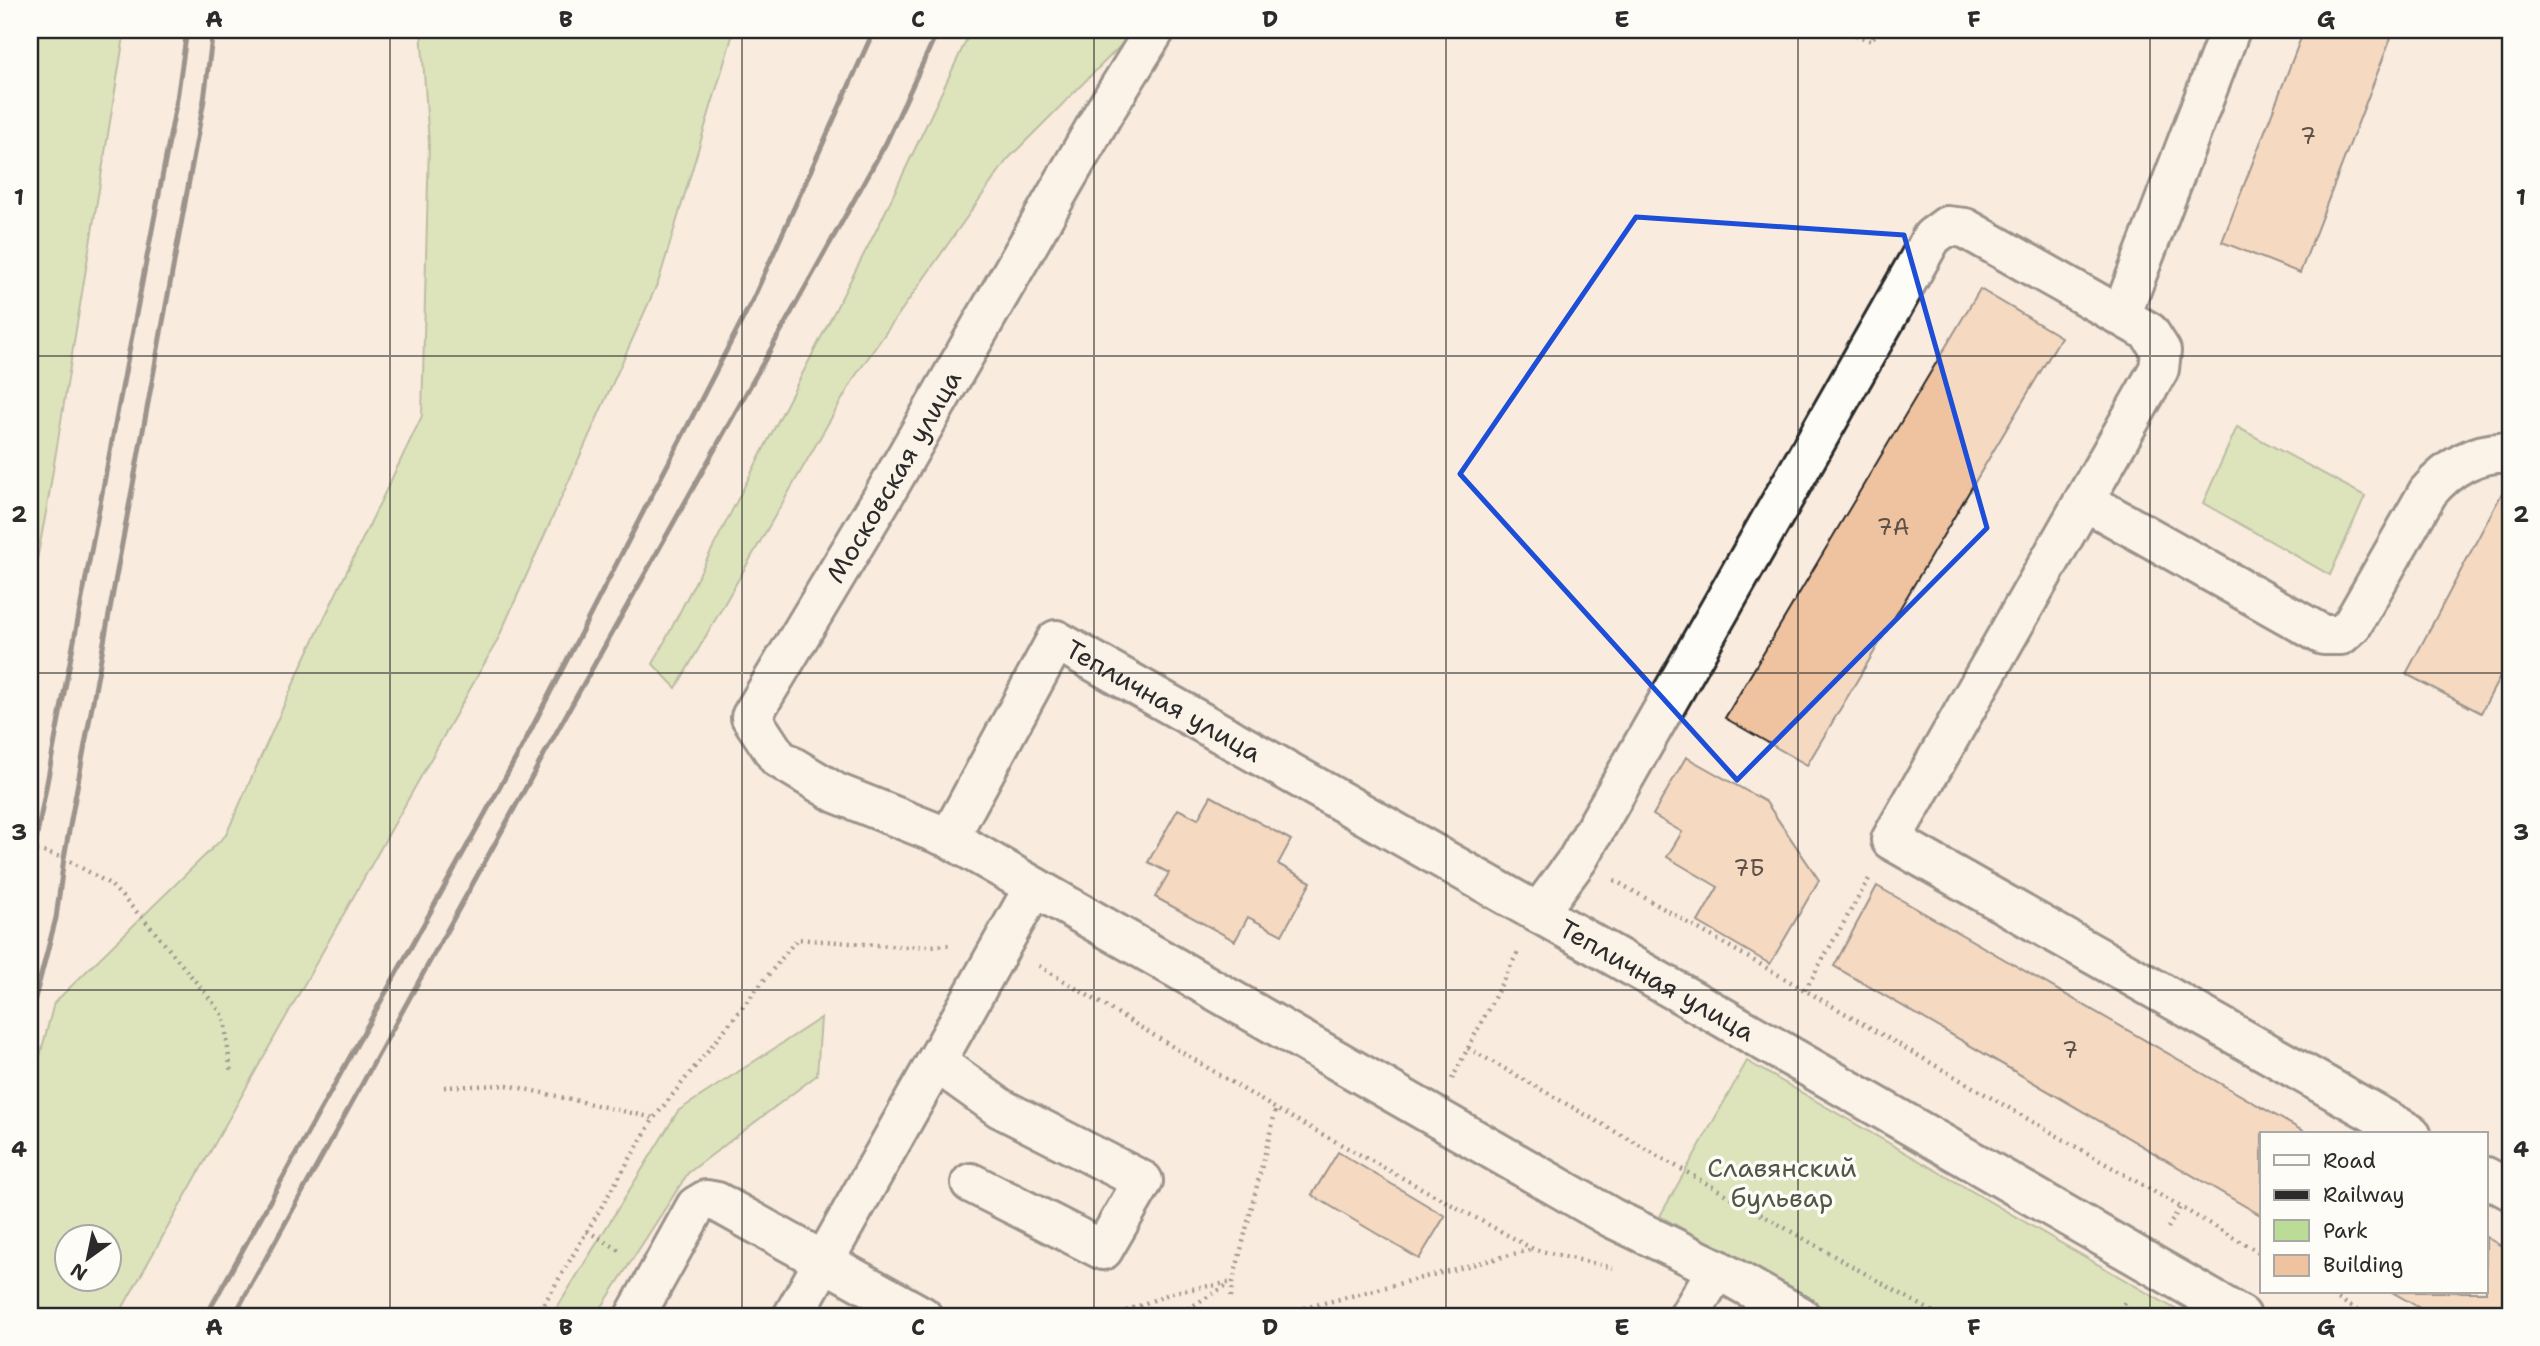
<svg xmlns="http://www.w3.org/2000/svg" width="2540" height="1346" viewBox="0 0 2540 1346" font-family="'Shantell Sans',sans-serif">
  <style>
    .green { fill: #badc96; stroke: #728460; stroke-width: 2; fill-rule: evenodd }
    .building { fill: #efc39f; stroke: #2b2b2b; stroke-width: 2 }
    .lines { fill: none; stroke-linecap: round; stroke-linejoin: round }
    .minor-casing { stroke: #2b2b2b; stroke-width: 44 }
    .path { stroke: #2b2b2b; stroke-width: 4.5; stroke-dasharray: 2 5; stroke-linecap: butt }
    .minor { stroke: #fdfcf7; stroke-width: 38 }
    .rail { stroke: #2b2b2b; stroke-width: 5 }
    .marked { fill: none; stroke: #1d4ed8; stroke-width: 5; stroke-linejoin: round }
    .grid { fill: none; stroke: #2b2b2b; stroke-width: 2; stroke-opacity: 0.55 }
    .labels { text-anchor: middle; stroke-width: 7; stroke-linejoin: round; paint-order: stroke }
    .number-label { font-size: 23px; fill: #5c5148 }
    .street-label { font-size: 26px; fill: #2b2b2b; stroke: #fdfcf7 }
    .park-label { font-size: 26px; fill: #4f5746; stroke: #fdfcf7 }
    .neatline { fill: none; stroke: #2b2b2b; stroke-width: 2.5 }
    .grid-label { font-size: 23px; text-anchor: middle; font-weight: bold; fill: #2b2b2b }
  </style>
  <rect width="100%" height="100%" fill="#f9ebdd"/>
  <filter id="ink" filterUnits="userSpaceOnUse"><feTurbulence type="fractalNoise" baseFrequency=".0143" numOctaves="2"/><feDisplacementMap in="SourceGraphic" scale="14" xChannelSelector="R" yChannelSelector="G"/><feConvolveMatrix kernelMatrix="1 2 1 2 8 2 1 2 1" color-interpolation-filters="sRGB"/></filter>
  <g filter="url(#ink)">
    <!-- green -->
    <g class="green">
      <path d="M 30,30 L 125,30 L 47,507 L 30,596 Z"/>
      <path d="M 421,30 L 734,30 L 659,280 L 497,641 L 118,1316 L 30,1316 L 30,1094 L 54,1003 L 226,835 L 305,658 L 422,416 L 429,143 ZM 66,1238 L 108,1238 L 108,1280 L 66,1280 Z"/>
      <path d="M 971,30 L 1136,30 L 1007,160 L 856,375 L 676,688 L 653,664 L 881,221 Z"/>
      <path d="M 2237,427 L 2365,496 L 2330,575 L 2203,503 Z"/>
      <path d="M 821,1018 L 817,1075 L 688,1173 L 596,1316 L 552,1316 L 678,1111 Z"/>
      <path d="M 1747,1061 L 2187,1316 L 1838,1316 L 1660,1216 Z"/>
    </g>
    <!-- building -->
    <g class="building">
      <path d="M 2304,30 L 2394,30 L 2300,273 L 2222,242 Z"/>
      <path d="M 1980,289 L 2061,337 L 1807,765 L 1725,718 Z"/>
      <path d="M 2502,493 L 2510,498 L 2510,658 L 2481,713 L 2406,674 Z"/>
      <path d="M 1686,757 L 1766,802 L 1819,880 L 1770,964 L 1698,922 L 1718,887 L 1667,857 L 1682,832 L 1653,815 Z"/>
      <path d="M 1211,796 L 1291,840 L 1278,864 L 1311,882 L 1282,935 L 1248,917 L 1235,941 L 1155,897 L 1169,873 L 1148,862 L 1178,809 L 1198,819 Z"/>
      <path d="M 1877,886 L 2308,1134 L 2262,1134 L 2262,1216 L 1834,966 Z"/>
      <path d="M 1338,1152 L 1445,1216 L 1419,1259 L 1312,1195 Z"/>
      <path d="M 2486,1237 L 2510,1251 L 2510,1296 L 2498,1316 L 2434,1316 L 2392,1292 L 2486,1292 Z"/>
    </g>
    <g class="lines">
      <!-- minor casing -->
      <g class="minor-casing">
        <g id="minor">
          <path d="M 2121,316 L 2230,30"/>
          <path d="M 2085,501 L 2323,635 L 2341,635 L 2352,625 L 2428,492 C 2448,468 2477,450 2510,453"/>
          <path id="s1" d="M 949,838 L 836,793 L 778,758 L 751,717 L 884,495 L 1103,114 L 1155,30"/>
          <path d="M 1538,913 L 1578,859 L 1932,237 L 1947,226 L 1965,228 L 2149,332 L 2161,351 L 2159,369 L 1891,840 L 2411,1134"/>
          <path d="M 2486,1177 L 2510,1190"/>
          <path d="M 971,1183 L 1103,1250 L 1143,1181 L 1000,1108 L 936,1062 L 1034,887"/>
          <path d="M 635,1316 L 696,1206 L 706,1200 L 717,1202 L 922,1316"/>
          <path d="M 793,1316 L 936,1062"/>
          <path d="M 1689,1316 L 1717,1269"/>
          <path id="s2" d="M 1800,1316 L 1717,1269 L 1612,1218 L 949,838 L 1056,640 L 1722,1017 L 2241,1316"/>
        </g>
      </g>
      <!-- path -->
      <g class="path">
        <path d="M 1842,30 L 1872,41 L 1876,30"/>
        <path d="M 30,848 L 64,858 L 110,884 L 149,925 L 224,1016 L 231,1074"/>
        <path d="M 1614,880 L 2262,1254"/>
        <path d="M 1039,966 L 1276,1109 L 1533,1249 L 1613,1268"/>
        <path d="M 1805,990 L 1870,877"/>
        <path d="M 1468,1048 L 1519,950"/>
        <path d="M 1452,1079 L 1468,1048 L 1940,1316"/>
        <path d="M 444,1087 L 507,1085 L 654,1118"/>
        <path d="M 2168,1228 L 2180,1207"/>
        <path d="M 587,1231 L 623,1252"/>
        <path d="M 2326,1292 L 2368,1316"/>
        <path d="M 1231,1297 L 1233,1282 L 1276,1109"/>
        <path d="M 1297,1310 L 1533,1249"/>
        <path d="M 537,1316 L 654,1118 L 797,939 L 903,947 L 952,945"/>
        <path d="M 1113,1316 L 1174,1292 L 1233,1282"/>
        <path d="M 1176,1316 L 1229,1284"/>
        <path d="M 2116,1316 L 2127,1299"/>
      </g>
      <!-- minor -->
      <use href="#minor" class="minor"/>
      <!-- rail -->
      <g class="rail">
        <path d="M 30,872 L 177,99 L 187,30"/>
        <path d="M 30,1017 L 56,918 L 64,858 L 204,100 L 213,30"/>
        <path d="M 206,1316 L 521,749 L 753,299 L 874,30"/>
        <path d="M 234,1316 L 546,751 L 886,143 L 938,30"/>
      </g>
    </g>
  </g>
  <!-- marked area -->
  <path d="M0 0H2540V1346H0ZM 1636,217 L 1904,235 L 1987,528 L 1737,780 L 1460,474 Z" fill="#f9ebdd" fill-opacity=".55" fill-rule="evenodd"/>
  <path class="marked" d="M 1636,217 L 1904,235 L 1987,528 L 1737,780 L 1460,474 Z"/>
  <!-- grid -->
  <path class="grid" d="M 390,30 L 390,1316M 742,30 L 742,1316M 1094,30 L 1094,1316M 1446,30 L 1446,1316M 1798,30 L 1798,1316M 2150,30 L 2150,1316M 30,356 L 2510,356M 30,673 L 2510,673M 30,990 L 2510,990"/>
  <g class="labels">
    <!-- number labels -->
    <g class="number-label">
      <text x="2308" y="144">7</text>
      <text x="1893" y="535">7А</text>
      <text x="1749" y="876">7Б</text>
      <text x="2070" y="1058">7</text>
    </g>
    <!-- street labels -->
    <g class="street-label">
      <text dy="9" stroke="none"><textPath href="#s1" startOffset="518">Московская улица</textPath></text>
      <text dy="9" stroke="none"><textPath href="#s2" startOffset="1325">Тепличная улица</textPath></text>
      <text dy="9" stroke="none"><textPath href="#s2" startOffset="1892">Тепличная улица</textPath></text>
    </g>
    <!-- park labels -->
    <g class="park-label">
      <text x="1782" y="1177">Славянский<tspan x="1782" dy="30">бульвар</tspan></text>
    </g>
  </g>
  <!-- margin -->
  <rect width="2540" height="1346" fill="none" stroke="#fdfcf7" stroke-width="77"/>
  <!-- legend -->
  <rect x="2260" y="1132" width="228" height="161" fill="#fdfcf7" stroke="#a9a8a5" stroke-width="2"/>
  <rect x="2274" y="1155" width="35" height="10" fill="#fdfcf7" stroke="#a9a8a5" stroke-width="2"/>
  <text x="2323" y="1168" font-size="21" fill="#2b2b2b">Road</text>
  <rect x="2274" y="1190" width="35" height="10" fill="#2b2b2b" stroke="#a9a8a5" stroke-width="2"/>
  <text x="2323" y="1202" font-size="21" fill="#2b2b2b">Railway</text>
  <rect x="2274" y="1220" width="35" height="21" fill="#badc96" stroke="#a9a8a5" stroke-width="2"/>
  <text x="2323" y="1238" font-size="21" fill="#2b2b2b">Park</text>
  <rect x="2274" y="1255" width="35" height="21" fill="#efc39f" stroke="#a9a8a5" stroke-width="2"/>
  <text x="2323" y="1272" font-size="21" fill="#2b2b2b">Building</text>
  <!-- north arrow -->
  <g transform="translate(88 1258) rotate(213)"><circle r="33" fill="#fdfcf7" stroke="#a9a8a5" stroke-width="2"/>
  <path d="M0-5L12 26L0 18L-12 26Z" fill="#2b2b2b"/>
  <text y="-10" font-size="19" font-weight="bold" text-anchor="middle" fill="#2b2b2b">N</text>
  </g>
  <rect x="38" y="38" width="2464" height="1270" class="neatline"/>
  <g class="grid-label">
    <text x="214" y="27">A</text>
    <text x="566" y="27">B</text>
    <text x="918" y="27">C</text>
    <text x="1270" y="27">D</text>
    <text x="1622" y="27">E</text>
    <text x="1974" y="27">F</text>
    <text x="2326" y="27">G</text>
    <text x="19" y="205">1</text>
    <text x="2521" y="205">1</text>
    <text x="19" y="522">2</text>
    <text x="2521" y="522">2</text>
    <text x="19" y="840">3</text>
    <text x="2521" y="840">3</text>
    <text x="19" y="1157">4</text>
    <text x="2521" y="1157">4</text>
    <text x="214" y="1335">A</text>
    <text x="566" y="1335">B</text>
    <text x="918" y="1335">C</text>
    <text x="1270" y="1335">D</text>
    <text x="1622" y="1335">E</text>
    <text x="1974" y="1335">F</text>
    <text x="2326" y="1335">G</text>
  </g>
</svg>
